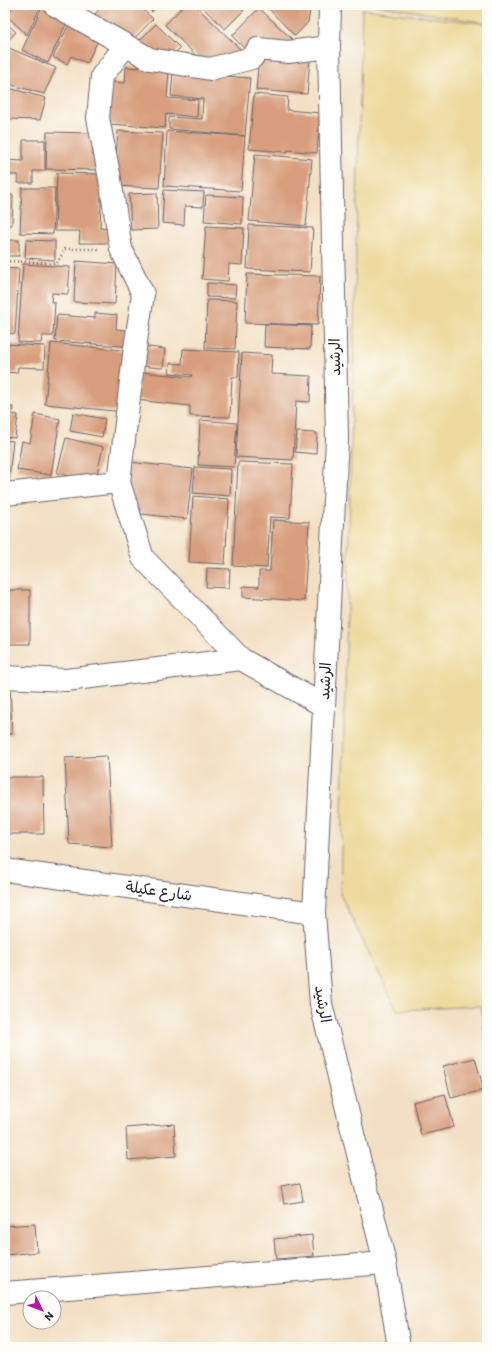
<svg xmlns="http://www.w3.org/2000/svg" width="492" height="1352" viewBox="0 0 492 1352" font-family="Itim,'Playpen Sans Arabic',sans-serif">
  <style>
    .sand { fill: #eeda9e; stroke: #887e6c }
    .building { fill: #d79d7c }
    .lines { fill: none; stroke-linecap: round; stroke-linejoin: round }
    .minor-casing { stroke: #6b646b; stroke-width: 24 }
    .major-casing { stroke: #6b646b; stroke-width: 24 }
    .path { stroke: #6b646b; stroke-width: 2.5; stroke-dasharray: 1 3; stroke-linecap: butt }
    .minor { stroke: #fff; stroke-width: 22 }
    .major { stroke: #fff; stroke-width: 22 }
    .labels { text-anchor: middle; stroke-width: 4; stroke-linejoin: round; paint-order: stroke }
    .street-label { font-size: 15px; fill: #22223b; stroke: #fdfcf7 }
  </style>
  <rect width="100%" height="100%" fill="#fdfcf7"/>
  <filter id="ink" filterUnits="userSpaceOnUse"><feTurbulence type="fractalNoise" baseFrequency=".025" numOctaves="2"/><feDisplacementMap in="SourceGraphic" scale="8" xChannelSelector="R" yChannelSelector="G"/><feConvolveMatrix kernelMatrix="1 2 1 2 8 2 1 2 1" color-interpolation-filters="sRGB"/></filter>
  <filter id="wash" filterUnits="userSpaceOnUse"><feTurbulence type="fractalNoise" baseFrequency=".012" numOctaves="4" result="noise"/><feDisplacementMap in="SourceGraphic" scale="16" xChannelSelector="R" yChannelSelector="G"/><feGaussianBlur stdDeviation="0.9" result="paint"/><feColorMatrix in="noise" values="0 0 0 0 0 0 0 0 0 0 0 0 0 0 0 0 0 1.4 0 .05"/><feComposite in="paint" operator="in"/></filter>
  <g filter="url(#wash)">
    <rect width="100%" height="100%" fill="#f3e0c4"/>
    <!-- sand -->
    <g class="sand">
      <path d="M 376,5 L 487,5 L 487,23 Z"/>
      <path d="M 362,9 L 487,24 L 487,1050 L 481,1006 L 397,1010 L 340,894 Z"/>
    </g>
    <g id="blocks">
      <!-- building -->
      <g class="building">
        <path d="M 5,5 L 12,5 L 5,13 Z"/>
        <path d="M 15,5 L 41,5 L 27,35 L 6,15 Z"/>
        <path d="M 43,5 L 69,18 L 48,63 L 22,50 Z"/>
        <path d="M 104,5 L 138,5 L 153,19 L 128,45 L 95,14 Z"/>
        <path d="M 145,5 L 158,5 L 152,12 Z"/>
        <path d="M 184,5 L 195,5 L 247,56 L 206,65 L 165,25 Z"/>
        <path d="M 200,5 L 249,5 L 225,29 Z"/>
        <path d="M 265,5 L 311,5 L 308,22 L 295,36 Z"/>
        <path d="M 259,8 L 294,41 L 249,53 L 232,36 Z"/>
        <path d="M 5,22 L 16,32 L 5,44 Z"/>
        <path d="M 70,22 L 100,36 L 87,63 L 71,56 L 67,64 L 53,57 Z"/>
        <path d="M 156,24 L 180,48 L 171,57 L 138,42 Z"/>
        <path d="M 9,48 L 56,68 L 44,94 L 5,83 L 5,57 Z"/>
        <path d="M 259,55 L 310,59 L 307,94 L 256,90 Z"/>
        <path d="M 140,60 L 169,71 L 167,98 L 198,100 L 197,117 L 166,114 L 165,128 L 109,124 L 112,82 L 125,83 L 126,67 L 139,68 Z"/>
        <path d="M 173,72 L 250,78 L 245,136 L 169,129 L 169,117 L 202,119 L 203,99 L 171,96 Z"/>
        <path d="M 5,87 L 46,98 L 40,120 L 5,119 Z"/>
        <path d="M 254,94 L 288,97 L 287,110 L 320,113 L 317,153 L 288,150 L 288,152 L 249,149 Z"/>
        <path d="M 118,131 L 163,133 L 159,188 L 114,186 Z"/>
        <path d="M 167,131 L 245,136 L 241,191 L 164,186 Z"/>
        <path d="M 47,132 L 93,133 L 93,156 L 103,156 L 103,170 L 46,169 Z"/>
        <path d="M 23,140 L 45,140 L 45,171 L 33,171 L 33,183 L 18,183 L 18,175 L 5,175 L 5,160 L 23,161 Z"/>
        <path d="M 255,154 L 312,159 L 306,226 L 249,221 Z"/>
        <path d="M 57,173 L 102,174 L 100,228 L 112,229 L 112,243 L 79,243 L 80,231 L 55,231 Z"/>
        <path d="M 5,177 L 8,177 L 7,195 L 13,195 L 12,225 L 5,225 Z"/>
        <path d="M 22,188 L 55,188 L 53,234 L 20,233 Z"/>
        <path d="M 164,190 L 204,192 L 203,207 L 185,206 L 184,225 L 162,223 Z"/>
        <path d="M 157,193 L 158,229 L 131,230 L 129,194 Z"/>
        <path d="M 206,195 L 243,197 L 242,224 L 204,221 Z"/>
        <path d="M 249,225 L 313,228 L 310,272 L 247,269 Z"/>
        <path d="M 206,226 L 244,228 L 242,265 L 229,264 L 228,281 L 202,279 Z"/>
        <rect x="5" y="240" width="14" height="16"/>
        <path d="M 26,240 L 55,241 L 55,260 L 25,258 Z"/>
        <path d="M 76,261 L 117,264 L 115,304 L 74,302 Z"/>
        <path d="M 23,264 L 70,267 L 68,294 L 52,293 L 51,302 L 55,302 L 53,336 L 42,336 L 41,343 L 18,342 Z"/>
        <path d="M 5,268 L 19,269 L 15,334 L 5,333 Z"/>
        <path d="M 247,274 L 320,276 L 318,325 L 245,323 Z"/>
        <path d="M 207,283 L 236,285 L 235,298 L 207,297 Z"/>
        <path d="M 207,300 L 237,301 L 235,349 L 205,348 Z"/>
        <path d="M 95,313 L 117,315 L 116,329 L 134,331 L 133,347 L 55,341 L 57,315 L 95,318 Z"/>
        <path d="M 265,324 L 311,326 L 310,349 L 264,347 Z"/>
        <path d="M 51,343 L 131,351 L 124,412 L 45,404 Z"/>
        <path d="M 5,344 L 45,346 L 44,368 L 18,367 L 17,373 L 5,372 Z"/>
        <path d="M 140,346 L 165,349 L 163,368 L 138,366 Z"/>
        <path d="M 183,349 L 239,352 L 238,377 L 232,377 L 230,417 L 190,416 L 190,406 L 136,400 L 140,372 L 191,377 L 192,375 L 169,373 L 170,363 L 182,364 Z"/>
        <path d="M 242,353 L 272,355 L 271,374 L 311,376 L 310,402 L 296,401 L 293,460 L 236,457 Z"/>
        <path d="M 5,407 L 13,407 L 12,414 L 18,415 L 15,438 L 5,437 Z"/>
        <path d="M 73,413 L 105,419 L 102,437 L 70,431 Z"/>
        <path d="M 35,414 L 60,419 L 51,475 L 17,470 L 22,441 L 30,443 Z"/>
        <path d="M 200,420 L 237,423 L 234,467 L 198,465 Z"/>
        <path d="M 297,432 L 317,433 L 316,454 L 295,452 Z"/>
        <path d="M 66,438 L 103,447 L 95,482 L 57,473 Z"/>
        <path d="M 5,440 L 13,441 L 8,488 L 5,488 Z"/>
        <path d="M 129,462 L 193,469 L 187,519 L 123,512 Z"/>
        <path d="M 238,462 L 293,464 L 290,518 L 270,517 L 267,568 L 233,566 Z"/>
        <path d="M 195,467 L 231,469 L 230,496 L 193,493 Z"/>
        <path d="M 193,496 L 229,499 L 225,564 L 189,562 Z"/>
        <path d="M 273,520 L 309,522 L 304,601 L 243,597 L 243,586 L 259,587 L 259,571 L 270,571 Z"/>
        <path d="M 207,568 L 230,569 L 229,588 L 206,587 Z"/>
        <rect x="5" y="590" width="25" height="54"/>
        <path d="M 5,685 L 10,685 L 12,734 L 5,735 Z"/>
        <path d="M 107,756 L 112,847 L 69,844 L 65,758 Z"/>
        <path d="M 5,777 L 43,777 L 44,834 L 5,834 Z"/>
        <path d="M 475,1058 L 484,1090 L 451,1098 L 443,1066 Z"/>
        <path d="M 445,1094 L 454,1127 L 421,1135 L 413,1102 Z"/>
        <path d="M 174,1124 L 176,1156 L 128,1160 L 126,1128 Z"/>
        <path d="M 300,1183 L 303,1201 L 284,1204 L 281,1186 Z"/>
        <path d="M 35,1224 L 37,1252 L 5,1255 L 5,1226 Z"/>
        <path d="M 312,1235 L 314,1256 L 276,1259 L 274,1239 Z"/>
        <path d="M 487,1342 L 487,1347 L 483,1347 L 482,1343 Z"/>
      </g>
    </g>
  </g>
  <g filter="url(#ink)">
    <use href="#blocks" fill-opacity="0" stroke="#6b646b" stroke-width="1"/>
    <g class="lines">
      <!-- minor casing -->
      <g class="minor-casing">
        <g id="minor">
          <path d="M 55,5 L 150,59 L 210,69 L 252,58 L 258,49 L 288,52 L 329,47"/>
          <path d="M 119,482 L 134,355 L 143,294 L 121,249 L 110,179 L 98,118 L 102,76 L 125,46"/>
          <path d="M 5,494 L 119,482 L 143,558 L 241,659 L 324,706"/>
          <path d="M 5,677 L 66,680 L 241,659"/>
          <path d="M 5,870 L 314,913"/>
          <path d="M 5,1293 L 385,1263"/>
        </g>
      </g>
      <!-- major casing -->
      <g class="major-casing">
        <path id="major" d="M 330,5 L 329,47 L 337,439 L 314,913 L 321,1004 L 385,1263 L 399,1347"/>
      </g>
      <!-- path -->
      <path class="path" d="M 5,261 L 57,263 L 65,249 L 99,249"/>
      <!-- minor -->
      <use href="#minor" class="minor"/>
      <!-- major -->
      <use href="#major" class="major"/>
    </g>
  </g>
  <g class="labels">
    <!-- street labels -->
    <g class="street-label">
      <text transform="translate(335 357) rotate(-91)" y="5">الرشيد</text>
      <text transform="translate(325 681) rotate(-87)" y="5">الرشيد</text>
      <text transform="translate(159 891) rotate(8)" y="5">شارع عكيلة</text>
      <text transform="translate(323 1004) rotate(81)" y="5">الرشيد</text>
    </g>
  </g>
  <!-- margin -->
  <rect width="492" height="1352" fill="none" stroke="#fdfcf7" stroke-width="20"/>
  <!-- north arrow -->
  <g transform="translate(42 1310) rotate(132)"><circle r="19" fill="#fdfcf7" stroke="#a5a5ac"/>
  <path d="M0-3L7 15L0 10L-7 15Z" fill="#b5179e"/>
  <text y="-6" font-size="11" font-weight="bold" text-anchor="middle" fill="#22223b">N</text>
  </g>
</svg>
